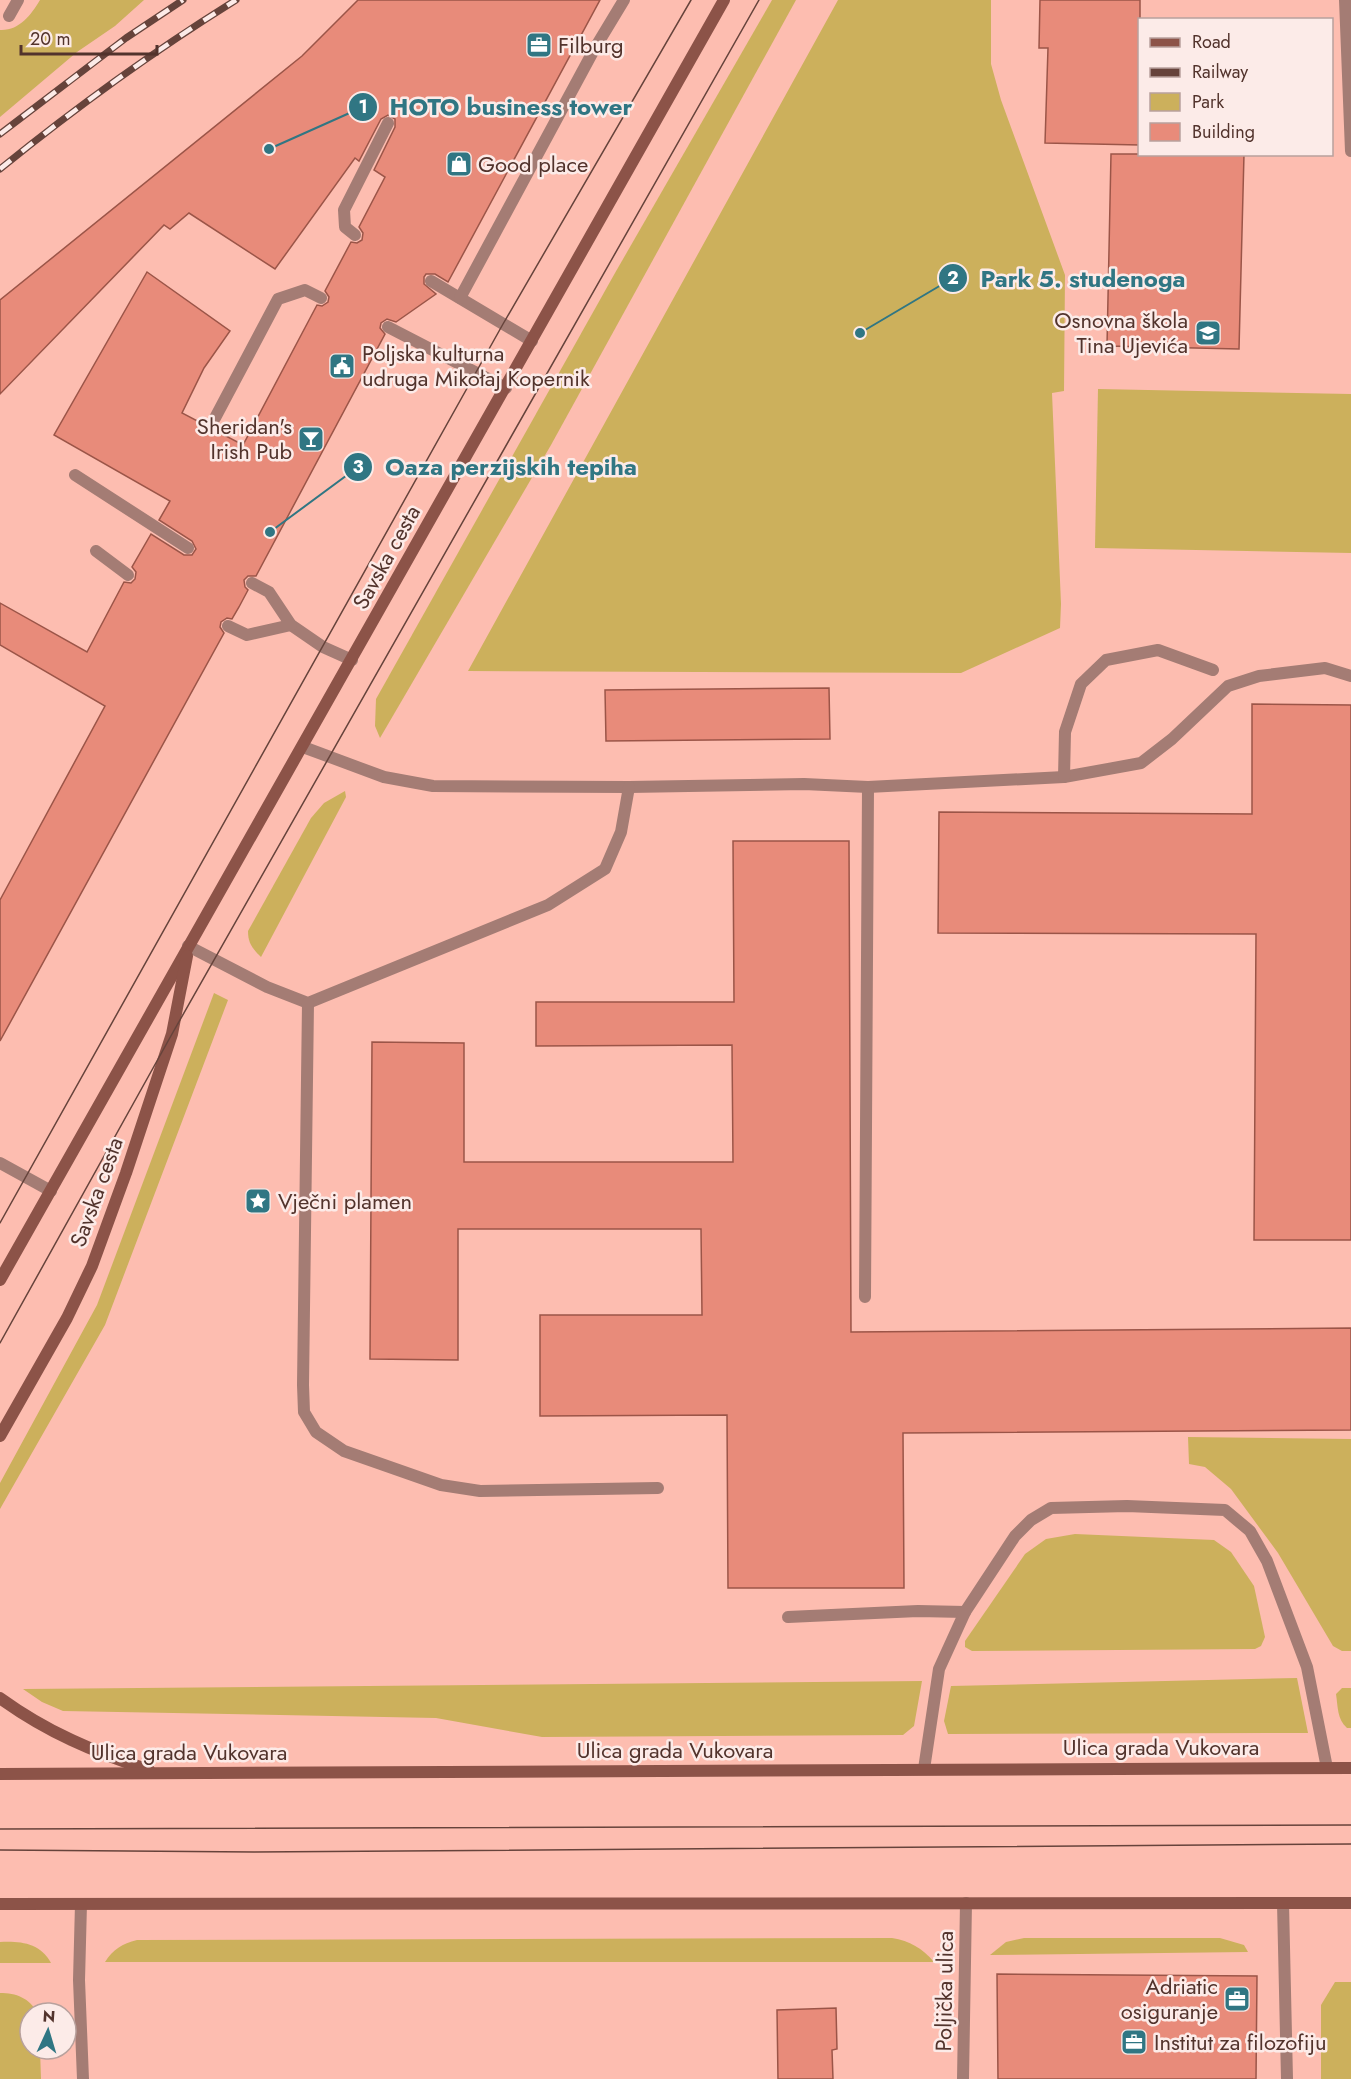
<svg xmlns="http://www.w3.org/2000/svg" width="1351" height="2079" viewBox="0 0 1351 2079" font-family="Jost,sans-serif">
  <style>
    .green { fill: #ccb05c }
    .building { fill: #e88b7a; stroke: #9b5548; stroke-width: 1.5 }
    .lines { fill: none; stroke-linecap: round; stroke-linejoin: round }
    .service { stroke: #a47c74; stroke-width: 12 }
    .minor { stroke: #a47c74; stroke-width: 12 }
    .tertiary { stroke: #a47c74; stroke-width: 12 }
    .secondary { stroke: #8c5348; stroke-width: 12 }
    .tram { stroke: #66433b; stroke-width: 1.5 }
    .rail-casing { stroke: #66433b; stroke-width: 7 }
    .rail { stroke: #fcebe8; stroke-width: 4.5; stroke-dasharray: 14; stroke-linecap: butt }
    .labels { text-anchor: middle; stroke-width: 5; stroke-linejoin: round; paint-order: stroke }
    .poi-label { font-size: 22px; fill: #52332c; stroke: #fcebe8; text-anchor: start }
    .street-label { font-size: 22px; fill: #52332c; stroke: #fcebe8 }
    .leader { fill: none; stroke: #307683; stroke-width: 2 }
    .callout-dot { fill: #307683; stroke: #fcebe8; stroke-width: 2 }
    .mark-label { font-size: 18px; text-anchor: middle; font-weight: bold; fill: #fff }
    .callout-label { font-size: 24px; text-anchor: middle; font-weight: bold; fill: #307683; stroke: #fcebe8; stroke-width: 5; stroke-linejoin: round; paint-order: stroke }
  </style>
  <rect width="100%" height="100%" fill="#fdbdb0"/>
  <!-- green -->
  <g class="green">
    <path d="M 40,0 L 144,0 L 115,26 L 77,52 L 0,117 L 0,30 C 19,31 31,15 40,0 Z"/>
    <path d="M 772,0 L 796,0 L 551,445 L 380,738 L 375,726 L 376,699 L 615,273 Z"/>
    <path d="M 838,0 L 991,0 L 991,64 L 1001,100 L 1065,275 L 1064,391 L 1052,393 L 1061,604 L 1060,628 L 961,673 L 468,671 Z"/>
    <path d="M 1098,389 L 1351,394 L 1351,553 L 1095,548 Z"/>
    <path d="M 345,791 L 346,797 L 261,957 C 252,948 248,943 248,931 L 311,818 L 324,803 Z"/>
    <path d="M 214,993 L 228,1000 L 105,1325 L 0,1509 L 0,1483 L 97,1305 Z"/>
    <path d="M 1188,1437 L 1351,1439 L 1351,1651 L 1342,1651 L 1333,1646 L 1278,1553 L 1231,1489 L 1205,1467 L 1189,1464 Z"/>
    <path d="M 1075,1534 L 1214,1540 L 1231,1552 L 1254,1586 L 1265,1637 L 1261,1646 L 1255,1649 L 972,1651 L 965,1647 L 965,1641 L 1025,1554 L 1046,1539 Z"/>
    <path d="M 1297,1678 L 1308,1733 L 948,1734 L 944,1721 L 951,1686 Z"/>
    <path d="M 922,1681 L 914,1726 L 903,1735 L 542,1737 L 436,1718 L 63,1711 L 42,1702 L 23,1689 Z"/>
    <path d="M 1342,1688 L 1351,1688 L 1351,1728 L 1347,1728 C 1337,1719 1338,1707 1336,1694 Z"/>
    <path d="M 892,1938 C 910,1941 922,1948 934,1962 L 105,1962 C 113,1949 122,1944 137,1940 Z"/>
    <path d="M 1024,1938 L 1220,1938 L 1244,1945 L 1248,1952 L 990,1955 L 1006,1942 Z"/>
    <path d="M 0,1942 C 21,1941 40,1943 51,1963 L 0,1963 Z"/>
    <path d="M 1335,1982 L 1351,1982 L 1351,2079 L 1321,2079 L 1321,2005 Z"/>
    <path d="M 0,1993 C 16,1993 30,1998 37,2013 L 30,2013 L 30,2049 L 40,2049 L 41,2079 L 0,2079 Z"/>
  </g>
  <!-- building -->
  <g class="building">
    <path d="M 358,0 L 600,0 L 448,282 L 435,274 L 426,274 L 424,277 L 424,284 L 436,294 L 396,322 L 387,319 L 381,323 L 380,328 L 385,334 L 256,576 L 248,576 L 244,580 L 245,587 L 248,590 L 239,607 L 232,619 L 227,618 L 221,622 L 220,627 L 224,633 L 0,1041 L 0,900 L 105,706 L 0,645 L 0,603 L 87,652 L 124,582 L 131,583 L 135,579 L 136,572 L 132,567 L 151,534 L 184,555 L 192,555 L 196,549 L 192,541 L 159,520 L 170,501 L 54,435 L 147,272 L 230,331 L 204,368 L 182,413 L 243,445 L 317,305 L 322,306 L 328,302 L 329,297 L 325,291 L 351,242 L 357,243 L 362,240 L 363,233 L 359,227 L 385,177 L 374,170 L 395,127 L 395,119 L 388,115 L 381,119 L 359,161 L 355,158 L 275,269 L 189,213 L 170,229 L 164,225 L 0,394 L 0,300 L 302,56 Z"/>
    <path d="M 1040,0 L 1140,0 L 1140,145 L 1045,143 L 1048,48 L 1039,48 Z"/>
    <path d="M 1111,154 L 1244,154 L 1239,349 L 1107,346 Z"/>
    <path d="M 829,688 L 830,739 L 606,741 L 605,690 Z"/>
    <path d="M 1252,704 L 1351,705 L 1351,1240 L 1254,1240 L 1256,934 L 938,933 L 939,812 L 1252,814 Z"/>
    <path d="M 733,841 L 849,841 L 851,1332 L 1351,1328 L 1351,1430 L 903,1433 L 904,1588 L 728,1588 L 727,1415 L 540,1416 L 540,1315 L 702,1315 L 701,1229 L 458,1229 L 458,1360 L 370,1359 L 372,1042 L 464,1043 L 464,1162 L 733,1162 L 732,1045 L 536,1046 L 536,1002 L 734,1002 Z"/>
    <path d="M 997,1974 L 1257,1976 L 1256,2079 L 998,2079 Z"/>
    <path d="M 836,2008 L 837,2049 L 832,2050 L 833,2079 L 778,2079 L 777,2010 Z"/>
  </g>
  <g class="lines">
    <!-- service -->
    <g class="service">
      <path d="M 1345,0 L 1351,151"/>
      <path d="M 9,16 L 18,0"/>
      <path d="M 355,235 L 345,227 L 344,210 L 388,123"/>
      <path d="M 431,281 L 532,341"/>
      <path d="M 460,298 L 595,48 L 624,0"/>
      <path d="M 388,327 L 506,388"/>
      <path d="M 215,418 L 278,299 L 305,290 L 321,298"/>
      <path d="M 75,475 L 188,548"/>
      <path d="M 96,551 L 128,575"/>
      <path d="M 252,583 L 269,592 L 291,625 L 323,647 L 352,660"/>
      <path d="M 228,626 L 247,635 L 291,625"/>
      <path d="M 303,747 L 384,777 L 433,786 L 629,787 L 804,784 L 868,787 L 1064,777 L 1141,763 L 1172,739 L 1228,686 L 1259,676 L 1325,668 L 1351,676"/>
      <path d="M 1064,777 L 1065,732 L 1081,684 L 1106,660 L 1158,650 L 1213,670"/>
      <path d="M 188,946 L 267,987 L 308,1003 L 548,905 L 605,869 L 621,832 L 629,787"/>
      <path d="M 308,1003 L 303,1385 L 304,1412 L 316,1432 L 344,1451 L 441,1485 L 480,1491 L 658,1488"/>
      <path d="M 0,1163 L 51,1191"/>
      <path d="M 865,1297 L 868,787"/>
      <path d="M 788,1617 L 918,1611 L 965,1612"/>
      <path d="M 924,1769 L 939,1669 L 965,1612 L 1015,1536 L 1031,1520 L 1051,1508 L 1127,1506 L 1225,1510 L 1250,1531 L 1267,1561 L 1307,1667 L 1327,1768"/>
    </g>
    <!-- minor -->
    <g class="minor">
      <path d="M 1283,1903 L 1287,2079"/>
      <path d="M 81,1904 L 79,1980 L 83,2079"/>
    </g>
    <!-- tertiary -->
    <path class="tertiary" d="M 963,2079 L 966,1903"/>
    <!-- secondary -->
    <g class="secondary">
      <path d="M 0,1280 L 724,0"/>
      <path d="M 0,1436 L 67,1318 L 92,1266 L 126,1173 L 172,1034 L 187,956"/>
      <path d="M 0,1698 C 47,1732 94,1752 149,1770"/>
      <path d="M 0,1774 L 1351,1768"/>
      <path d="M 0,1904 L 1351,1903"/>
    </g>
    <!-- tram -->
    <g class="tram">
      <path d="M 0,1223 L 503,324 L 691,0"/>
      <path d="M 0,1343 L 172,1034 L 759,0"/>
      <path d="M 0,1829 L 1351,1825"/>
      <path d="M 0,1850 L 254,1852 L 1351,1844"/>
    </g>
    <!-- rail casing -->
    <g class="rail-casing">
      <g id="rail">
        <path d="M 0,134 L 126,38 L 183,0"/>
        <path d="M 0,169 C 75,108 154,51 236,0"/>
      </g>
    </g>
    <!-- rail -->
    <use href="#rail" class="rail"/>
  </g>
  <!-- icons -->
  <defs>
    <g id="office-square" transform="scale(1.35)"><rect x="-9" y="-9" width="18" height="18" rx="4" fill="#307683" stroke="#fcebe8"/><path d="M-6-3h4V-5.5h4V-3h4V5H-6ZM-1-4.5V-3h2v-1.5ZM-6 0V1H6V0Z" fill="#fff"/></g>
    <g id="shop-square" transform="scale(1.35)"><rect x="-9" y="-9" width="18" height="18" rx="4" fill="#307683" stroke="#fcebe8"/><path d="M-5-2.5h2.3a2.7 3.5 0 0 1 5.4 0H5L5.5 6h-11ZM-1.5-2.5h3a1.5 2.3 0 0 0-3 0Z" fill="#fff"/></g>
    <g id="school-square" transform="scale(1.35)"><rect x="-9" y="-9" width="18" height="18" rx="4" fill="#307683" stroke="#fcebe8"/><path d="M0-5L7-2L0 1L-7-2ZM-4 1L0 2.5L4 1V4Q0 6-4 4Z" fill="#fff"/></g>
    <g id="civic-square" transform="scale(1.35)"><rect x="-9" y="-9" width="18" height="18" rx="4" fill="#307683" stroke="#fcebe8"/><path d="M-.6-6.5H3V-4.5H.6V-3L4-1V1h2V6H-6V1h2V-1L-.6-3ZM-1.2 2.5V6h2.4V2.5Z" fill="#fff"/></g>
    <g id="bar-square" transform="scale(1.35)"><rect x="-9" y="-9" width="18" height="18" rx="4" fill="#307683" stroke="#fcebe8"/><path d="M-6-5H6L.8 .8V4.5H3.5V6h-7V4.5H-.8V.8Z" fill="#fff"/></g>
    <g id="sight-square" transform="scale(1.35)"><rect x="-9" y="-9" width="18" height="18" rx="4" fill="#307683" stroke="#fcebe8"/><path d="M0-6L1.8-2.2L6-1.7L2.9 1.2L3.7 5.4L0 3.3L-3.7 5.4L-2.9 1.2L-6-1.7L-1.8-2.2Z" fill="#fff"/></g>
  </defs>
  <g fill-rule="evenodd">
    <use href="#office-square" x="539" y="45"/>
    <use href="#shop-square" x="459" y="164"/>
    <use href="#school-square" x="1208" y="333"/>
    <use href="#civic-square" x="342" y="366"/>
    <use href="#bar-square" x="311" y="439"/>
    <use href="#sight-square" x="258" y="1201"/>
    <use href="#office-square" x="1237" y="1999"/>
    <use href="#office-square" x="1134" y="2042"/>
  </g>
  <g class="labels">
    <!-- poi labels -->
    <g class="poi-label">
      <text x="558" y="53">Filburg</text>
      <text x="478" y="172">Good place</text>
      <text x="1188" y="328" text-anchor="end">Osnovna škola<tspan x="1188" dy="25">Tina Ujevića</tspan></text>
      <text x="362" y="361">Poljska kulturna<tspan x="362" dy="25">udruga Mikołaj Kopernik</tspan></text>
      <text x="292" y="434" text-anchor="end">Sheridan's<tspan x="292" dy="25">Irish Pub</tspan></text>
      <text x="278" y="1209">Vječni plamen</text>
      <text x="1218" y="1994" text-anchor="end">Adriatic<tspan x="1218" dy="25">osiguranje</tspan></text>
      <text x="1154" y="2050">Institut za filozofiju</text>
    </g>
    <!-- street labels -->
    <g class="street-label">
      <text transform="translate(386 557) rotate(-61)" y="8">Savska cesta</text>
      <text transform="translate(96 1192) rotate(-70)" y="8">Savska cesta</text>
      <text x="1161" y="1755">Ulica grada Vukovara</text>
      <text x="675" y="1758">Ulica grada Vukovara</text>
      <text x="189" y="1760">Ulica grada Vukovara</text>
      <text transform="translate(944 1991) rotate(-89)" y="8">Poljička ulica</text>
    </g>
  </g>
  <!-- callouts -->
  <path class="leader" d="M269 149L363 107M860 333L953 278M270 532L358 467"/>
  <g class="callout-dot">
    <circle cx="269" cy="149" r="6"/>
    <circle cx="860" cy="333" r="6"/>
    <circle cx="270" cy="532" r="6"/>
    <circle cx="363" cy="107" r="15"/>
    <circle cx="953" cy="278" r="15"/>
    <circle cx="358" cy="467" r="15"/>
  </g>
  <g class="mark-label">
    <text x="363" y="113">1</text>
    <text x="953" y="284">2</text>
    <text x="358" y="473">3</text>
  </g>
  <g class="callout-label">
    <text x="511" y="115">HOTO business tower</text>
    <text x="1083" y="287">Park 5. studenoga</text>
    <text x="511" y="475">Oaza perzijskih tepiha</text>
  </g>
  <!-- legend -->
  <rect x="1138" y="18" width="195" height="138" fill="#fcebe8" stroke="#b8a19d" stroke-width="1.5"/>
  <rect x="1150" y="38" width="30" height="9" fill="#8c5348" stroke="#b8a19d" stroke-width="1.5"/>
  <text x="1192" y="48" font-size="18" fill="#52332c">Road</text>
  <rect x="1150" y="68" width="30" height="9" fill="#66433b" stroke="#b8a19d" stroke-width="1.5"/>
  <text x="1192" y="78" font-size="18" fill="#52332c">Railway</text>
  <rect x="1150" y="93" width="30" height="18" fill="#ccb05c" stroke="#b8a19d" stroke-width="1.5"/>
  <text x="1192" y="108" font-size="18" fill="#52332c">Park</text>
  <rect x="1150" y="123" width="30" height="18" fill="#e88b7a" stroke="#b8a19d" stroke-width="1.5"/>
  <text x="1192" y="138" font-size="18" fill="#52332c">Building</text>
  <!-- north arrow -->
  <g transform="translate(48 2031) rotate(4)"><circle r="28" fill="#fcebe8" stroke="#b8a19d" stroke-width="1.5"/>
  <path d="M0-4.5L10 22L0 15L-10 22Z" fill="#307683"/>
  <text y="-9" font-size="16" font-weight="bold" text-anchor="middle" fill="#52332c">N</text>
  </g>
  <!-- scale -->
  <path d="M21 45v9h136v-9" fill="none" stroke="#52332c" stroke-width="3"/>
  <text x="30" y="45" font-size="18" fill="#52332c" stroke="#fcebe8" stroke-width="4.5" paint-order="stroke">20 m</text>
</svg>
